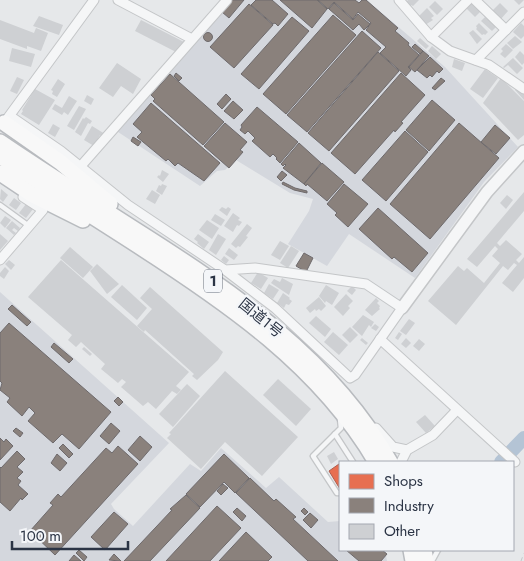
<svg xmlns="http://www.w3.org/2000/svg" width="524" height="561" viewBox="0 0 524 561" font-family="Jost,'Noto Sans JP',sans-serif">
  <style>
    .built { fill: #d4d7dd }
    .shops { fill: #e76f51; stroke: #af5d4d }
    .industry { fill: #8a817c; stroke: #6e6a6c }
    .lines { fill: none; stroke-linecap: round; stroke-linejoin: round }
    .river { stroke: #b4c4d5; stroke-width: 14 }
    .building { fill: #ced0d3 }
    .service-casing { stroke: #c4c6c8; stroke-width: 7 }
    .minor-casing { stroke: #c4c6c8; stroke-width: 11 }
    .tertiary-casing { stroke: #c4c6c8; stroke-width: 14 }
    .trunk-casing { stroke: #b8bbbf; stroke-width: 18 }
    .path { stroke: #c5c6ca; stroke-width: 1; stroke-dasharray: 4 4; stroke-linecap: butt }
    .service { stroke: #f5f6f7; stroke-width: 4.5 }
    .minor { stroke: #f5f6f7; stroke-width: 9 }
    .tertiary { stroke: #f5f6f7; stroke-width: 11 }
    .trunk { stroke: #f8f8f8; stroke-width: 15 }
    .labels { text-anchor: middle; stroke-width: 5; stroke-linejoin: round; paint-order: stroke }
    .shield { fill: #f4f6f9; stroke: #676e7b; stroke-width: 1 }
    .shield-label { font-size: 14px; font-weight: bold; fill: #2b3445 }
    .street-label { font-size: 15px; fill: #2b3445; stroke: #f4f6f9 }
  </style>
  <rect width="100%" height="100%" fill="#e6e8ea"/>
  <!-- built -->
  <g class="built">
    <path d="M 230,0 L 367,0 L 445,67 L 518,147 L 484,182 L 415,278 L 349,234 L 327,266 L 288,244 L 309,211 L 313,199 L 290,193 L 236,160 L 225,170 L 217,171 L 200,186 L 115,130 Z"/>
    <path d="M 0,292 L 169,443 L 111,504 L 114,509 L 133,526 L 190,464 L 201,471 L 221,448 L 266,488 L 279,477 L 328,522 L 340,521 L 340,550 L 385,550 L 387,561 L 0,561 Z"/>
  </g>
  <!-- shops -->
  <path class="shops" d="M 339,464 L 340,465 L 340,489 L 329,471 Z"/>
  <!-- industry -->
  <g class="industry">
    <path d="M 232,0 L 244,0 L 229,18 L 222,12 Z"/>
    <path d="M 256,0 L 272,0 L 288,14 L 278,26 L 275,23 L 273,24 L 251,5 Z"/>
    <path d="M 280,0 L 317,0 L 327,9 L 312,28 Z"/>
    <path d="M 318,0 L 355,0 L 359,3 L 362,0 L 366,0 L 398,28 L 395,31 L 409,43 L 408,45 L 419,55 L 408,67 L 411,70 L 406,76 L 380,53 L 386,47 L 366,30 L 371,23 L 358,12 L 353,19 L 334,2 L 328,9 Z"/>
    <path d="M 334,3 L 353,20 L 358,14 L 370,24 L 364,30 L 359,24 L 353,30 L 329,9 Z"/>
    <path d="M 249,4 L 273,25 L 234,68 L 210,47 Z"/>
    <path d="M 333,15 L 356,35 L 286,114 L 263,94 Z"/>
    <path d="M 292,17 L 309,31 L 259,89 L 241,74 Z"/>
    <path d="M 362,31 L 381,48 L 307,132 L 287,115 Z"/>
    <circle cx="208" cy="37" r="4.5"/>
    <path d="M 415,44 L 423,51 L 420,54 L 412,47 Z"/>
    <path d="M 423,51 L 429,56 L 415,72 L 409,67 Z"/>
    <path d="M 378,52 L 399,71 L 329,151 L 308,133 Z"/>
    <path d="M 430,57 L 443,69 L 439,73 L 437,71 L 432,77 L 430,75 L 427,78 L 417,70 Z"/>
    <path d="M 176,73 L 182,78 L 179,81 L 174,76 Z"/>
    <path d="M 401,73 L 425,95 L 401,122 L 403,123 L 395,132 L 394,130 L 355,174 L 331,153 Z"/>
    <path d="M 170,74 L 224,122 L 203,145 L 153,101 L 155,99 L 151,95 Z"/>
    <path d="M 441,78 L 445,81 L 435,90 L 432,88 Z"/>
    <path d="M 226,94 L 231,99 L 222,109 L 217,104 Z"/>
    <path d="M 432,100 L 455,120 L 429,151 L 406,130 Z"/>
    <path d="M 233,101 L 243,110 L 234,119 L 224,111 Z"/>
    <path d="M 151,103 L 220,163 L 204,181 L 178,163 L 175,166 L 168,159 L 166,161 L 137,137 L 142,132 L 133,124 Z"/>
    <path d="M 257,107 L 298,142 L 280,163 L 276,159 L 277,158 L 273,154 L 270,157 L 252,141 L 255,138 L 248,131 L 245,134 L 240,130 L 242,127 L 241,125 Z"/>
    <path d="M 225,123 L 247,142 L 240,150 L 243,152 L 229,168 L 204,146 Z"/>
    <path d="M 459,123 L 499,158 L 430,239 L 390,204 Z"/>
    <path d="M 495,125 L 510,138 L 496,154 L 481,142 Z"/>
    <path d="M 405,131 L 428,152 L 386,201 L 362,180 Z"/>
    <path d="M 133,137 L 141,142 L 138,146 L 131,141 Z"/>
    <path d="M 299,143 L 321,163 L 304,184 L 283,168 L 286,165 L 285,164 L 283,166 L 281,164 Z"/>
    <path d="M 322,163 L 344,182 L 327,201 L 307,184 L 306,186 L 304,184 Z"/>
    <path d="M 282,171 L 287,175 L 281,181 L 277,177 Z"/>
    <path d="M 283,182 L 295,188 L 307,191 L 307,193 L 294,190 L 282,184 Z"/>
    <path d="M 344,184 L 368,204 L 348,227 L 335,215 L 337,213 L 327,204 Z"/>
    <path d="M 378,208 L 428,253 L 412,272 L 394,257 L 392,259 L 359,229 Z"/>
    <path d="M 304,253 L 313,258 L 306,272 L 296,266 Z"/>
    <path d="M 12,305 L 31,322 L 27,326 L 8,309 Z"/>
    <path d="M 9,323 L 111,412 L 79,449 L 62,434 L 53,443 L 28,421 L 35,413 L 29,407 L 22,416 L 7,402 L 10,398 L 0,390 L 2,383 L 0,381 L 0,333 Z"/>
    <path d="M 54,343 L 73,359 L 69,363 L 51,347 Z"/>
    <path d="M 118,397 L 123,402 L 119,406 L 114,401 Z"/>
    <path d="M 111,423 L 120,431 L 109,444 L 100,436 Z"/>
    <path d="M 16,428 L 23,433 L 20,437 L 13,431 Z"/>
    <path d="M 140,436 L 152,447 L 140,461 L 128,450 Z"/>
    <path d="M 0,438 L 4,442 L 6,439 L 13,446 L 0,460 Z"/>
    <path d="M 63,444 L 73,454 L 69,458 L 59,448 Z"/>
    <path d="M 118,446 L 138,464 L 55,555 L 30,531 L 53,505 L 50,503 L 58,494 L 61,497 L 106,448 L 112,453 Z"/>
    <path d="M 17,451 L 25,459 L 17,467 L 23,472 L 17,478 L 21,481 L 18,485 L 28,494 L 22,500 L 21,498 L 10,511 L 0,502 L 0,467 L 1,468 Z"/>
    <path d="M 57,454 L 67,463 L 60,471 L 51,463 Z"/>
    <path d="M 224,454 L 249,478 L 235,493 L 224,482 L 200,507 L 186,494 Z"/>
    <path d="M 250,478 L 274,501 L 276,499 L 296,517 L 293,519 L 338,561 L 308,561 L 236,493 Z"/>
    <path d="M 223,484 L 228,488 L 221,495 L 217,491 Z"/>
    <path d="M 186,495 L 200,508 L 150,561 L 124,561 L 172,510 L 170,509 Z"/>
    <path d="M 217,506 L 241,528 L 210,561 L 166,561 Z"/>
    <path d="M 237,508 L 246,516 L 242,521 L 233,512 Z"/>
    <path d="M 304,508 L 308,512 L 305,515 L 301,511 Z"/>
    <path d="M 114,512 L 128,524 L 105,550 L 91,537 Z"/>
    <path d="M 310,513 L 318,520 L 311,528 L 303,520 Z"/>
    <path d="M 246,532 L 272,557 L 268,561 L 219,561 Z"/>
    <path d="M 79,550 L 87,557 L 84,561 L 76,553 Z"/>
    <path d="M 346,550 L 382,550 L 387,554 L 381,561 L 359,561 Z"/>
    <path d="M 114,554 L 121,561 L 120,561 L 109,560 Z"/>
    <path d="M 74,555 L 81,561 L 69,561 Z"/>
  </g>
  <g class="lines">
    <!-- river -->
    <path class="river" d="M 501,462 L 524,438"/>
  </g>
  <!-- building -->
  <g class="building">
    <path d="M 408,0 L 419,0 L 413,6 L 411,5 L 410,6 L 406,2 Z"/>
    <path d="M 514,0 L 524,0 L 519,5 Z"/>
    <path d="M 435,1 L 443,9 L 437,15 L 429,7 Z"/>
    <path d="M 472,2 L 481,11 L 475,17 L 466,8 Z"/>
    <path d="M 500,3 L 508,11 L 500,20 L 492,11 Z"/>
    <path d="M 427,8 L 434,16 L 431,18 L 433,20 L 425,25 L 418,17 Z"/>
    <path d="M 39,16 L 63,25 L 59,35 L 33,26 Z"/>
    <path d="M 485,17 L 497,26 L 492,31 L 481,21 Z"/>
    <path d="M 0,20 L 34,33 L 36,28 L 48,33 L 41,51 L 27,46 L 27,49 L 0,39 Z"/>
    <path d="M 141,20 L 184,42 L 178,53 L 135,31 Z"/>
    <path d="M 479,23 L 488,32 L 485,35 L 484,34 L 482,35 L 476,29 L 477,28 L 476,26 Z"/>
    <path d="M 521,23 L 524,26 L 524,36 L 521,39 L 513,32 Z"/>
    <path d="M 473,30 L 482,39 L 477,44 L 469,33 Z"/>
    <path d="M 515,36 L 522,42 L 513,49 L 507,43 Z"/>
    <path d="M 420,38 L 429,46 L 426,49 L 417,41 Z"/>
    <path d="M 506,44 L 513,50 L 505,58 L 500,54 L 503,51 L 501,49 Z"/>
    <path d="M 432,46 L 441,54 L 436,59 L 428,51 Z"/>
    <path d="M 12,48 L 35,54 L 31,67 L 9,61 Z"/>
    <path d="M 520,51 L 524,55 L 524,63 L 522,65 L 515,57 Z"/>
    <path d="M 513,58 L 523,68 L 517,74 L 508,65 L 504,68 L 503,67 Z"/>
    <path d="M 454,59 L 465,63 L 462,71 L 452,67 Z"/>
    <path d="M 117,63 L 141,79 L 133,94 L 121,86 L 113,97 L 99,88 Z"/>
    <path d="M 485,69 L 498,78 L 483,98 L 470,89 Z"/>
    <path d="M 17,77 L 24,80 L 17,94 L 10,91 Z"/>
    <path d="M 501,78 L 524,101 L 524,135 L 518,140 L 483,103 Z"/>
    <path d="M 58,79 L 65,84 L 57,97 L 52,94 L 53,91 L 51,90 Z"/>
    <path d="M 516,88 L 524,94 L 524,100 L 515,90 Z"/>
    <path d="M 35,89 L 55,100 L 39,125 L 21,114 L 23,111 L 22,110 Z"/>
    <path d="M 87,95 L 94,99 L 91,105 L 84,101 Z"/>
    <path d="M 69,96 L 77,101 L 68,115 L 64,112 L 62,115 L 52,109 L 55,104 L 62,108 Z"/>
    <path d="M 79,106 L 86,109 L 74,130 L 67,126 Z"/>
    <path d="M 86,117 L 92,121 L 90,124 L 88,123 L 81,136 L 75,132 L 83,118 L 84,119 Z"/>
    <path d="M 53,124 L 60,128 L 55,137 L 48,133 Z"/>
    <path d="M 92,126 L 105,134 L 103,137 L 100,135 L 94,146 L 84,140 Z"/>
    <path d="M 162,170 L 169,174 L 163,182 L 157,177 L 159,175 L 160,176 Z"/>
    <path d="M 162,184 L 167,186 L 162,195 L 156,191 L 159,185 L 161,186 Z"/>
    <path d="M 1,189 L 8,195 L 3,202 L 0,199 Z"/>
    <path d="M 152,190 L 160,195 L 155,204 L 146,199 Z"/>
    <path d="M 524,192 L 524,211 L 497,243 L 500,246 L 506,240 L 522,254 L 516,260 L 519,263 L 524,257 L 524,278 L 513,292 L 502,283 L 517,265 L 514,263 L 508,270 L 503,266 L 456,325 L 428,301 L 458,266 L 464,271 L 467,268 L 484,283 L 500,263 L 492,256 L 498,249 L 495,246 L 477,267 L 467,259 Z"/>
    <path d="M 507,195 L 513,200 L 506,209 L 500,203 Z"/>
    <path d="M 14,198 L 21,203 L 16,210 L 9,205 Z"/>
    <path d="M 26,204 L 33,209 L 26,218 L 19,213 Z"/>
    <path d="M 222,207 L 226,209 L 228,207 L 231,209 L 227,216 L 219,210 Z"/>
    <path d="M 233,213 L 240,218 L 238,220 L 242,222 L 239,226 L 237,225 L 233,232 L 224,226 Z"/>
    <path d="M 215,214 L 225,220 L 221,226 L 211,220 Z"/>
    <path d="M 5,216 L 11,220 L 5,228 L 0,223 Z"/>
    <path d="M 207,220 L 219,228 L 212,239 L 199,230 Z"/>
    <path d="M 12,221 L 20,228 L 18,231 L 14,228 L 12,230 L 16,233 L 14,235 L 6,228 Z"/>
    <path d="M 247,224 L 252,228 L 246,236 L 248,237 L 240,247 L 238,246 L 236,248 L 231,244 Z"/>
    <path d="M 0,234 L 8,241 L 0,250 Z"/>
    <path d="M 198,234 L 209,242 L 204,249 L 197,243 L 198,242 L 194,239 Z"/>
    <path d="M 218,234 L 226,239 L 216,255 L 209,250 Z"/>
    <path d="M 280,241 L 289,246 L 280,260 L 271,255 Z"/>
    <path d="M 291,246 L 299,251 L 288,268 L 280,263 Z"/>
    <path d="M 70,247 L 93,267 L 83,278 L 60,258 Z"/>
    <path d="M 229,248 L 238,255 L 234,260 L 225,254 Z"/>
    <path d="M 224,256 L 229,260 L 226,264 L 221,260 Z"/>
    <path d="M 9,260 L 15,265 L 11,270 L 5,264 Z"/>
    <path d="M 61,260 L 189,372 L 176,386 L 181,390 L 177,394 L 172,391 L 156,409 L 148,402 L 143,406 L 121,387 L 126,382 L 122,379 L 118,383 L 101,369 L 105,364 L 81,342 L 76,347 L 68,340 L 72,335 L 28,297 Z"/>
    <path d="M 97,264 L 119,284 L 107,294 L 90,271 Z"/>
    <path d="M 5,267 L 9,271 L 4,279 L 0,276 L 0,273 Z"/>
    <path d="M 258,272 L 268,278 L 261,289 L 251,283 Z"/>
    <path d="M 282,278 L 293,284 L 289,295 L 271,283 L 274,279 L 280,282 Z"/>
    <path d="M 269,284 L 279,290 L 273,299 L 264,293 Z"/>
    <path d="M 122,285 L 147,308 L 137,320 L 111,297 Z"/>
    <path d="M 326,285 L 339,293 L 332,305 L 326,301 L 325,303 L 319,296 Z"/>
    <path d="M 352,286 L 356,290 L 352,295 L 347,291 Z"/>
    <path d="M 150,287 L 223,352 L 218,360 L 197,380 L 192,376 L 194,374 L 145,330 L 144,332 L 137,326 L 152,309 L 140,298 Z"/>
    <path d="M 283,293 L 290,298 L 289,299 L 292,301 L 289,305 L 286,304 L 284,308 L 277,303 Z"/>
    <path d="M 346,294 L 353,301 L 348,306 L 350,308 L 343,316 L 334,307 Z"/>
    <path d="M 319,297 L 326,306 L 321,311 L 319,309 L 316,311 L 315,309 L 310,313 L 306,308 Z"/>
    <path d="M 376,298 L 379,301 L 377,303 L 380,306 L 379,308 L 380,309 L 372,316 L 365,310 Z"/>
    <path d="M 363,315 L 374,322 L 371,327 L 369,325 L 362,336 L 352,327 Z"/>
    <path d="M 316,316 L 331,329 L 325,337 L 309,323 Z"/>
    <path d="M 409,319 L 415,323 L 406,335 L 400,331 Z"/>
    <path d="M 375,324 L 379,327 L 376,331 L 371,328 Z"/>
    <path d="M 350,327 L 358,335 L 350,343 L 342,335 Z"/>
    <path d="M 333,332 L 348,345 L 339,355 L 324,342 Z"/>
    <path d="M 399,332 L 402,334 L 398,340 L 395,338 Z"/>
    <path d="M 362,338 L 368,343 L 366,345 L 360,340 Z"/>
    <path d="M 406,338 L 411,343 L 406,348 L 401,344 Z"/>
    <path d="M 419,339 L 425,344 L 419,351 L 413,346 Z"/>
    <path d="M 84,347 L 92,354 L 90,356 L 82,349 Z"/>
    <path d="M 225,371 L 298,437 L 262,476 L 225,442 L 201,469 L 167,438 L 171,434 L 169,433 Z"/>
    <path d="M 278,379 L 311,409 L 296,426 L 263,395 Z"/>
    <path d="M 187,384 L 200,396 L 173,427 L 159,414 Z"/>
    <path d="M 425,415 L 435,426 L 426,433 L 416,422 Z"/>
    <path d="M 334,452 L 338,459 L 331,464 L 327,456 Z"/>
  </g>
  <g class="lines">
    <!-- service casing -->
    <g class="service-casing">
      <g id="service">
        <path d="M 0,205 L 29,226"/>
        <path d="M 335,434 L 353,462"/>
        <path d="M 340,493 L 337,493 L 313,456 L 341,428 L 340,419"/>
        <path d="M 432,561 L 438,550"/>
      </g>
    </g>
    <!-- minor casing -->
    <g class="minor-casing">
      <g id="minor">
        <path d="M 118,0 L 192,39"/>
        <path d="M 399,0 L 431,37 L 450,51 L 489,65 L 524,89"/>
        <path d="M 475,0 L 506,30"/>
        <path d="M 431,37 L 468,0"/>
        <path d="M 476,60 L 524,12"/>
        <path d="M 10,116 L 61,151 L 128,205 L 225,270 L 229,273 L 275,308 L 350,378 L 355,375 L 402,308 L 366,284 L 255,268 L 225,270"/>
        <path d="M 7,119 L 94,0"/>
        <path d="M 80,167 L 227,0"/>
        <path d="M 0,260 L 43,210 L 23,197"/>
        <path d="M 380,339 L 515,462"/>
        <path d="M 376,428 L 393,447 L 407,450"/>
        <path d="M 401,462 L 407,450 L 433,435 L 457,410"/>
      </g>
    </g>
    <!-- tertiary casing -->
    <g class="tertiary-casing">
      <path id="tertiary" d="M 402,308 L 487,192 L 524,151"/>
    </g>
    <!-- trunk casing -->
    <g class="trunk-casing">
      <g id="trunk">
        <path d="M 4,123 L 60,162 L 110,204"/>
        <path d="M 0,142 C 44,172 89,200 134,229 C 232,291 332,359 390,462"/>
        <path d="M 0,156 C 44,186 89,214 134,243 C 226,302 320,366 376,462"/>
        <path d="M 0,173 L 33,195 L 83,220"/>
        <path d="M 411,550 L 413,561"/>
        <path d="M 424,550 L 426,561"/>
      </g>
    </g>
    <!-- path -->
    <path class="path" d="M 521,561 L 524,553"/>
    <!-- service -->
    <use href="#service" class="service"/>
    <!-- minor -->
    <use href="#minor" class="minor"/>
    <!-- tertiary -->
    <use href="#tertiary" class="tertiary"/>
    <!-- trunk -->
    <use href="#trunk" class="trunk"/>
  </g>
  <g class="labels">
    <!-- shield labels -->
    <rect class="shield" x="204" y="269.5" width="18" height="23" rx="4"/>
    <g class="shield-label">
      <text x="213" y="286">1</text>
    </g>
    <!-- street labels -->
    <g class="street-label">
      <text transform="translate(261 318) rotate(39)" y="5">国道1号</text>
    </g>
  </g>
  <!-- legend -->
  <rect x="339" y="461" width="175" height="90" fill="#f4f6f9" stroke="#a4a8b1"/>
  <rect x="349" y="474" width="25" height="15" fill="#e76f51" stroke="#a4a8b1"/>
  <text x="384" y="486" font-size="15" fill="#2b3445">Shops</text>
  <rect x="349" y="498" width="25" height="15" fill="#8a817c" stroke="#a4a8b1"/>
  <text x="384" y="511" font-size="15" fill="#2b3445">Industry</text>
  <rect x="349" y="524" width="25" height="15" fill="#ced0d3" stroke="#a4a8b1"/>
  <text x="384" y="536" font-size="15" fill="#2b3445">Other</text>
  <!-- scale -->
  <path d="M12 541v8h116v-8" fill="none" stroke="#2b3445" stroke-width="2.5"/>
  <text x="20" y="541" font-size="15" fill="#2b3445" stroke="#f4f6f9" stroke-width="4" paint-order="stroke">100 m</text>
</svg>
